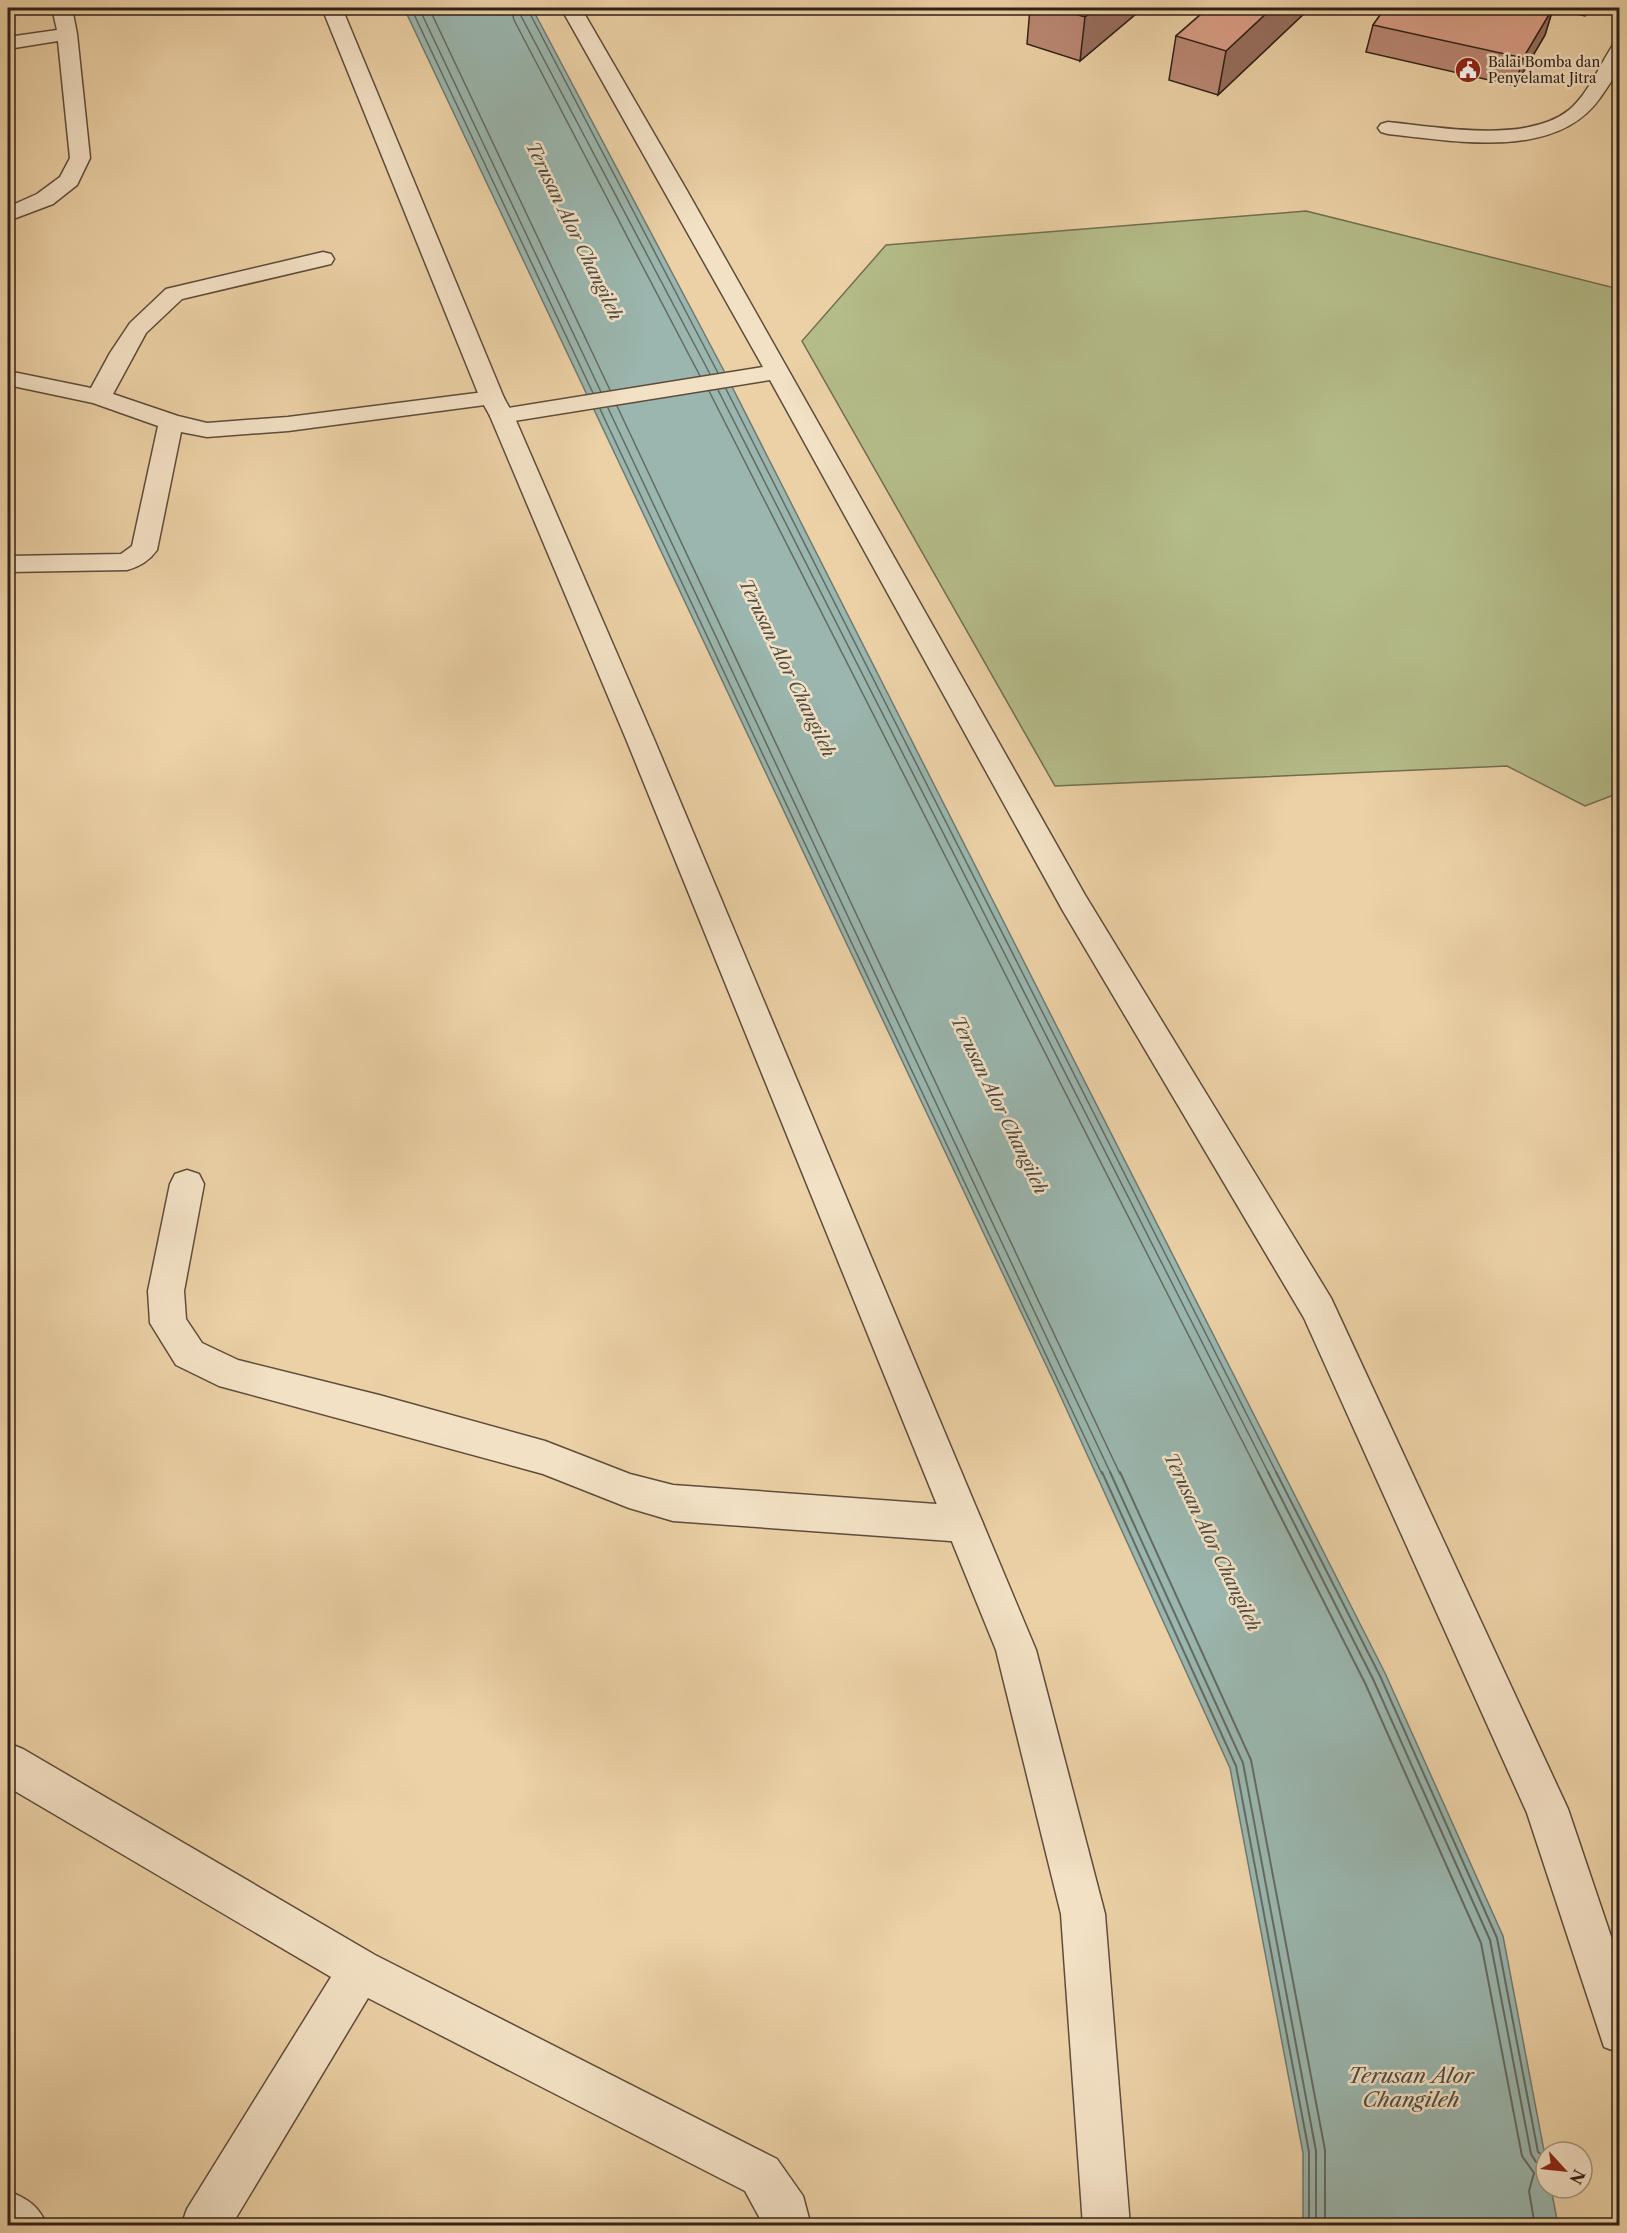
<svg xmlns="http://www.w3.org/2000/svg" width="1627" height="2233" viewBox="0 0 1627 2233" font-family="'Libre Caslon Text',serif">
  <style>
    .green { fill: #b4bc89; stroke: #726e50; stroke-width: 1.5 }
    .water { fill: #9ab6ae; stroke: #6f7a72; stroke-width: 1.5 }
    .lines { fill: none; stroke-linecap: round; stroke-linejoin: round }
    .shore-far1 { stroke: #646b62; stroke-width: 1.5 }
    .shore { stroke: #646b62; stroke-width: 2 }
    .service-casing { stroke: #5e4c3b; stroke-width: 3 }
    .minor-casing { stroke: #5e4c3b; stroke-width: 3 }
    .tertiary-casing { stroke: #5e4c3b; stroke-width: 3 }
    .service { fill: #f3e1c5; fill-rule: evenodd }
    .minor { fill: #f3e1c5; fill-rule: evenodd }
    .tertiary { fill: #f3e1c5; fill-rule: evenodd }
    .wall { fill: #ba8773; stroke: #2f2017; stroke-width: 1.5 }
    .shaded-wall { fill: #976e5e; stroke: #2f2017; stroke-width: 1.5 }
    .building { fill: #d89d86; stroke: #2f2017; stroke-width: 1.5 }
    .labels { text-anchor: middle; stroke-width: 5; stroke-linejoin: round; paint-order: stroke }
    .far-poi-label { font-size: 14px; fill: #2f2017; stroke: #f3e1c5; text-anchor: start }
    .water-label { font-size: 18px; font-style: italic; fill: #4f4d44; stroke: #f3e1c5 }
    .near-water-label { font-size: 21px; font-style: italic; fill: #4f4d44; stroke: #f3e1c5 }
  </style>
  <rect width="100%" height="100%" fill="#ecd1a6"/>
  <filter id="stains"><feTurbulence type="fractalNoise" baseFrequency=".00333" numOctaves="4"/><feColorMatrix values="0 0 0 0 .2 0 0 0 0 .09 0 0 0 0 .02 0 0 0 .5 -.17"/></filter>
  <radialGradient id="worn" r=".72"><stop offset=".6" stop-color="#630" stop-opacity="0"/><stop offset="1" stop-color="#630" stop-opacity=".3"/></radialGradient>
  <!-- green -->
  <path class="green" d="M 1306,211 L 1619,289 L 1619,793 L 1585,806 L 1507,766 L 1055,786 L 802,341 L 886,245 Z"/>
  <!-- water -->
  <path class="water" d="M 404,8 L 532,8 L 723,369 L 1385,1673 L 1503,1936 L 1546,2161 L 1546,2188 L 1551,2188 L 1558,2225 L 1303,2225 L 1303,2153 L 1230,1768 L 1055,1384 Z"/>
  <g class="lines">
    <!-- shore-far1 -->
    <g class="shore-far1">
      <path d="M 411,8 L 593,393"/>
      <path d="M 419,8 L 601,392"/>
      <path d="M 429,8 L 610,390"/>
      <path d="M 511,8 L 514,20 L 700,376"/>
      <path d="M 520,8 L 521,16 L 710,374"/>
      <path d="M 527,8 L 718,373"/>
      <path d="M 726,389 L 1277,1474"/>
      <path d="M 718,390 L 1269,1474"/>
      <path d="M 709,391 L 1259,1474"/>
      <path d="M 617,406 L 1120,1474"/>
      <path d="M 608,408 L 1111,1474"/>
      <path d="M 600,409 L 1102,1474"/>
    </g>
    <!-- shore -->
    <g class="shore">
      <path d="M 1102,1472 L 1236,1766 L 1309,2152 L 1309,2226"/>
      <path d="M 1110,1472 L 1243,1763 L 1316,2151 L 1316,2226"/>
      <path d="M 1120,1472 L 1251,1760 L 1325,2150 L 1325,2226"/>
      <path d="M 1258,1472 L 1365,1683 L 1481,1943 L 1522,2156 L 1534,2173 L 1529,2191 L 1535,2226"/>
      <path d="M 1268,1472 L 1373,1679 L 1490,1940 L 1531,2154 L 1536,2162 L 1546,2166"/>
      <path d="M 1276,1472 L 1380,1676 L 1497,1938 L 1538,2152 L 1546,2158"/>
    </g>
    <!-- service casing -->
    <g class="service-casing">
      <g id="service">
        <path d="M 1620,43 C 1620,71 1616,75 1600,98 C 1556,161 1455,141 1388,134 L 1381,132 L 1378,128 L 1381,124 L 1388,122 C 1439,127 1526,144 1569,110 C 1589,93 1599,66 1613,45 Z"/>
        <path d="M 8,1743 L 23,1749 L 375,1955 L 777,2159 L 803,2196 L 811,2226 L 764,2226 L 745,2191 L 368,1998 L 231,2226 L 181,2226 L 187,2209 L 331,1977 L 8,1787 Z"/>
      </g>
    </g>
    <!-- minor casing -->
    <g class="minor-casing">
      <g id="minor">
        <path d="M 52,8 L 72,8 L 77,34 L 90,158 L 77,185 L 53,204 L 8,221 L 8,207 L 37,194 L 60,177 L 70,158 L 58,41 L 8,49 L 8,37 L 57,30 Z"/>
        <path d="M 561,8 L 581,8 L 686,189 L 1085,895 L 1331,1298 L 1568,1809 L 1620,1963 L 1620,2053 L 1604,2047 L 1527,1813 L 1304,1318 L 1063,911 L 770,380 L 502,423 L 493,421 L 490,416 L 493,411 L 502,409 L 763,367 Z"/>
        <path d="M 323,252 L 331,254 L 334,259 L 331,264 L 182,299 L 146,333 L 113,394 L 178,416 L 207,423 L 288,417 L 492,391 L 500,393 L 504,398 L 500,403 L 288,431 L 207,437 L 181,432 L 157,550 C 150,560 139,567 127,570 L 8,572 L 8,556 L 121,554 L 132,546 L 158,426 L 93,403 L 8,385 L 8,371 L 91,388 L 110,353 L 130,323 L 166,289 Z"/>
        <path d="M 187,1170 L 199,1174 L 204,1184 L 184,1291 L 186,1319 L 202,1343 L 238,1360 L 379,1395 L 545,1441 L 630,1474 L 673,1485 L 964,1506 L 977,1511 L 983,1524 L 977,1537 L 964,1542 L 673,1521 L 629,1508 L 543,1474 L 219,1386 L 176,1365 L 150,1323 L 148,1291 L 170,1184 L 175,1174 Z"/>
        <path d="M 8,2191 C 28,2199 39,2206 47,2226 L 8,2226 Z"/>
      </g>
    </g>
    <!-- tertiary casing -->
    <g class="tertiary-casing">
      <path id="tertiary" d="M 322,8 L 342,8 L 504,398 L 514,416 L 654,739 L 1036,1650 L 1105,1914 L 1130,2226 L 1083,2226 L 1061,1914 L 996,1650 L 626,739 L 490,416 L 480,398 Z"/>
    </g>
    <!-- service -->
    <use href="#service" class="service"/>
    <!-- minor -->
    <use href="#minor" class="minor"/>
    <!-- tertiary -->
    <use href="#tertiary" class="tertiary"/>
  </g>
  <!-- wall -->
  <g class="wall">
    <path d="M 1030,8 L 1143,8 L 1080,61 L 1027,44 Z"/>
    <path d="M 1208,8 L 1310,8 L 1218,95 L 1169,80 L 1176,36 Z"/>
    <path d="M 1385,8 L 1590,8 L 1585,16 L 1553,9 L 1545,35 L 1515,86 L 1366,52 L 1373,25 Z"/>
  </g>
  <!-- shaded-wall -->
  <g class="shaded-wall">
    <path d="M 1096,8 L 1143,8 L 1080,61 L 1085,17 Z"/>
    <path d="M 1272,8 L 1310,8 L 1218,95 L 1226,51 Z"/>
    <path d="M 1553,8 L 1545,35 L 1515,86 L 1523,58 Z"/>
  </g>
  <!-- building -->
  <g class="building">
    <path d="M 1053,8 L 1096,8 L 1085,17 Z"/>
    <path d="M 1208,8 L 1272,8 L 1226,51 L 1176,36 Z"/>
    <path d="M 1385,8 L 1553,8 L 1523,58 L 1373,25 Z"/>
  </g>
  <!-- icons -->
  <defs>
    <g id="civic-disc" transform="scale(1.35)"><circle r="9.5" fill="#8f2418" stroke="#f3e1c5"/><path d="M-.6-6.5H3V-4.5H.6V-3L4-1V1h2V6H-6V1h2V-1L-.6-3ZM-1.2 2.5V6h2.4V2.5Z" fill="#fff"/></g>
  </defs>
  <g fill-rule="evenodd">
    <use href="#civic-disc" x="1468" y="70"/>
  </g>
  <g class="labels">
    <!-- far-poi labels -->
    <g class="far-poi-label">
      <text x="1488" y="67">Balai Bomba dan<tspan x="1488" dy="16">Penyelamat Jitra</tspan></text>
    </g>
    <!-- water labels -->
    <g class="water-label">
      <text transform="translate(574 231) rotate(64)" y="6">Terusan Alor Changileh</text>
      <text transform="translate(787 668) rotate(64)" y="6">Terusan Alor Changileh</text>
      <text transform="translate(999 1105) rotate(64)" y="6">Terusan Alor Changileh</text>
      <text transform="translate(1212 1542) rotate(64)" y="6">Terusan Alor Changileh</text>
    </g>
    <!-- near-water labels -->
    <g class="near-water-label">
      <text x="1411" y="2083">Terusan Alor<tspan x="1411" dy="24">Changileh</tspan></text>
    </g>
  </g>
  <!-- margin -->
  <rect width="1627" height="2233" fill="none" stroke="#ecd1a6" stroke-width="30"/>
  <rect x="9" y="9" width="1609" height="2215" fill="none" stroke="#2f2017" stroke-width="3"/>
  <rect x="15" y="15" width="1597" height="2203" fill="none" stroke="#2f2017" stroke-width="1.5"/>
  <!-- north arrow -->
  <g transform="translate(1564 2170) rotate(117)"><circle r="28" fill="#f3e1c5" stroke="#a5947f" stroke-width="1.5"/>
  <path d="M0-4.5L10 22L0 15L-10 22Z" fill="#8f2418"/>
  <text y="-9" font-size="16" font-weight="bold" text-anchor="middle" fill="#2f2017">N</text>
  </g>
  <rect width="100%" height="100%" filter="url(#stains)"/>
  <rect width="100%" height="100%" fill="url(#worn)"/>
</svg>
